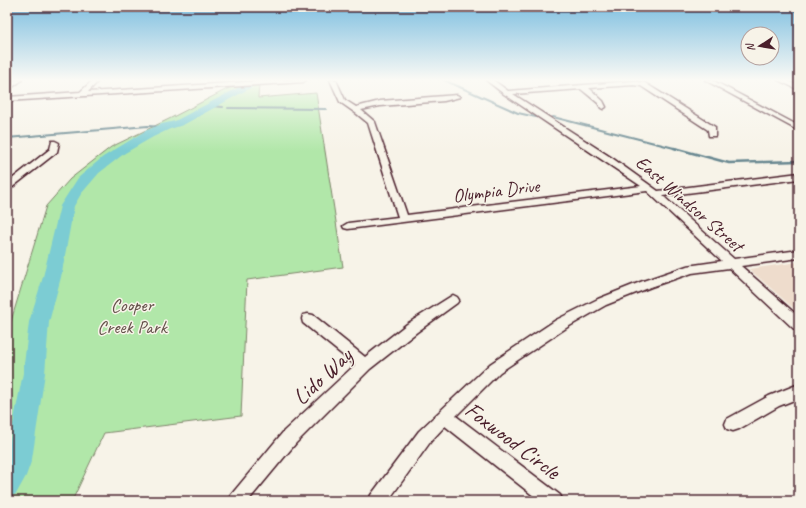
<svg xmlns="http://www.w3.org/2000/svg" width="806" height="508" viewBox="0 0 806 508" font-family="Caveat,sans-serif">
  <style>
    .built { fill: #eedccc }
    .green { fill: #b1e7a9; stroke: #7e836a }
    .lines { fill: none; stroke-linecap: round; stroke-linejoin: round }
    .stream-far1 { stroke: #678790; stroke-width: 2 }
    .stream { stroke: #678790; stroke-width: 2.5 }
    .river { fill: #7bccd3; fill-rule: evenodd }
    .minor-casing { stroke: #4a1f2b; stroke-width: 3 }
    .minor { fill: #f7f3e8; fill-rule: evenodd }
    .labels { text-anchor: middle; stroke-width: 3; stroke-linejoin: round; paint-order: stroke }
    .street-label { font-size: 19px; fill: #4a1f2b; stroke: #f7f3e8 }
    .park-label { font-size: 19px; fill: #64514a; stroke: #f7f3e8 }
    .near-street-label { font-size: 23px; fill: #4a1f2b; stroke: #f7f3e8 }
  </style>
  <rect width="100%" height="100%" fill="#f7f3e8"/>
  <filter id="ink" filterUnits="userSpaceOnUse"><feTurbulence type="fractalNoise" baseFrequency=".025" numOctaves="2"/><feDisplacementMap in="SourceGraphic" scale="8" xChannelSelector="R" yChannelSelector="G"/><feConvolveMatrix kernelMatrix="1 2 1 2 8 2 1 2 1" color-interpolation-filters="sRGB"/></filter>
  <g filter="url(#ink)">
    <!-- built -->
    <path class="built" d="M 799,262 L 799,313 L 749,269 Z"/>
    <!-- green -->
    <path class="green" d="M 242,80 L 276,80 L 259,84 L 258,98 L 316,93 L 343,267 L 247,280 L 241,416 L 104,433 L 72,501 L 7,501 L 7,334 L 46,206 L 70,179 L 111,147 L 169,119 L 229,88 Z"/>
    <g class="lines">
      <!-- stream-far1 -->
      <g class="stream-far1">
        <path d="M 444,80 L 518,113 L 536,117"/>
        <path d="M 210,106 L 223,107"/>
        <path d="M 228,108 L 326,109"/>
        <path d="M 553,117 L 678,149"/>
        <path d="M 7,138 L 148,126 L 163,127"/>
      </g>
      <!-- stream -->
      <path class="stream" d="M 674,148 L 729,163 L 799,161"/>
      <!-- river -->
      <path class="river" d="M 249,82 L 252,83 L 254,85 L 252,87 L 183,125 L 170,129 L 153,137 L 125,153 L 99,173 L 81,194 L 74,206 L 61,277 L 49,322 L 45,373 L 32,459 L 26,476 L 16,494 L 7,498 L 7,455 L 23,373 L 29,322 L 43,277 L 60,206 L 78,178 L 103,157 L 145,131 L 162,124 L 175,121 Z"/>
      <!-- minor casing -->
      <g class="minor-casing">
        <g id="minor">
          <path d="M 15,80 L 22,80 L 7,91 L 7,86 Z"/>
          <path d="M 93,80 L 99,80 L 88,92 L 277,80 L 306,80 L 303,82 L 7,101 L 7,97 L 80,92 Z"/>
          <path d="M 330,80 L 336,80 L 345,100 L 356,107 L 380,101 L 457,95 L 460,97 L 444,101 L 380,106 L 361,110 L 375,122 L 407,215 L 641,186 L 504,94 L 486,80 L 493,80 L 508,91 L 633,81 L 645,83 L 715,127 L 715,136 L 709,136 L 708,130 L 705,128 L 641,86 L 633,85 L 589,88 L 603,101 L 606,107 L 603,109 L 601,108 L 598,103 L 581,89 L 513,94 L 612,158 L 658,191 L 799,173 L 799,179 L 663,196 L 734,259 L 799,250 L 799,258 L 741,266 L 799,317 L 799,330 L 794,329 L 729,268 L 692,273 L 651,287 L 606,305 L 566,328 L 500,372 L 456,416 L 560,495 L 563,501 L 540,501 L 445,426 L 431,441 L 388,501 L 368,501 L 371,495 L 419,431 L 490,364 L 556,320 L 598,299 L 643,281 L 687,266 L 722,261 L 647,191 L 348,229 L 344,228 L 343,226 L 348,223 L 398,217 L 368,123 L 357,114 L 340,102 Z"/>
          <path d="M 705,80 L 712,80 L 799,126 L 799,131 Z"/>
          <path d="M 778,80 L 786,80 L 799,86 L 799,90 Z"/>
          <path d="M 52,141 L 55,141 L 59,143 L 57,152 L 10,189 L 7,190 L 7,183 L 50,149 Z"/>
          <path d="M 453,295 L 457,297 L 459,300 L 457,303 L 417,332 L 370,369 L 296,443 L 248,501 L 228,501 L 231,495 L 284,431 L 355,365 L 303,323 L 302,319 L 303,315 L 308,314 L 313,315 L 365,357 L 407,324 Z"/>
          <path d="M 799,384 L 799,398 L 779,406 L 739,429 L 733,431 L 727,429 L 725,424 L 727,419 L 769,396 Z"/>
        </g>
      </g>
      <!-- minor -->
      <use href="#minor" class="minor"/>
    </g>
  </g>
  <!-- sky -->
  <linearGradient id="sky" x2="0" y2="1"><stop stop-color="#7cbee0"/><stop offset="0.53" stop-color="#fbfaf5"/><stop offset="1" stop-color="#fbfaf5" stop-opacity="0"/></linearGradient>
  <rect width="806" height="151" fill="url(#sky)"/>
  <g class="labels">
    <!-- street labels -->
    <g class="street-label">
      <text transform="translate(496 190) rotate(-7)" y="7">Olympia Drive</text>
      <text transform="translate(690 203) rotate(41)" y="7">East Windsor Street</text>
    </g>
    <!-- park labels -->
    <g class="park-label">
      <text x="132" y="311">Cooper<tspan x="132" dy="22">Creek Park</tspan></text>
    </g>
    <!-- near-street labels -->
    <g class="near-street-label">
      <text transform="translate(322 376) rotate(-43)" y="8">Lido Way</text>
      <text transform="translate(513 440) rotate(37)" y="8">Foxwood Circle</text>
    </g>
  </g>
  <!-- margin -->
  <rect width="806" height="508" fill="none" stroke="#f7f3e8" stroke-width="24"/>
  <rect x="12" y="12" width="782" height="484" fill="none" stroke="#4a1f2b" stroke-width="1.5" filter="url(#ink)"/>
  <!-- north arrow -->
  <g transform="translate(760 46) rotate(258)"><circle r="19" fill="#f7f3e8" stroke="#b29e9c"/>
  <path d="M0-3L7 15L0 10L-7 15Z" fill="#4a1f2b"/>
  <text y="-6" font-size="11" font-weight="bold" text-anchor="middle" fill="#4a1f2b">N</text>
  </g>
</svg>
